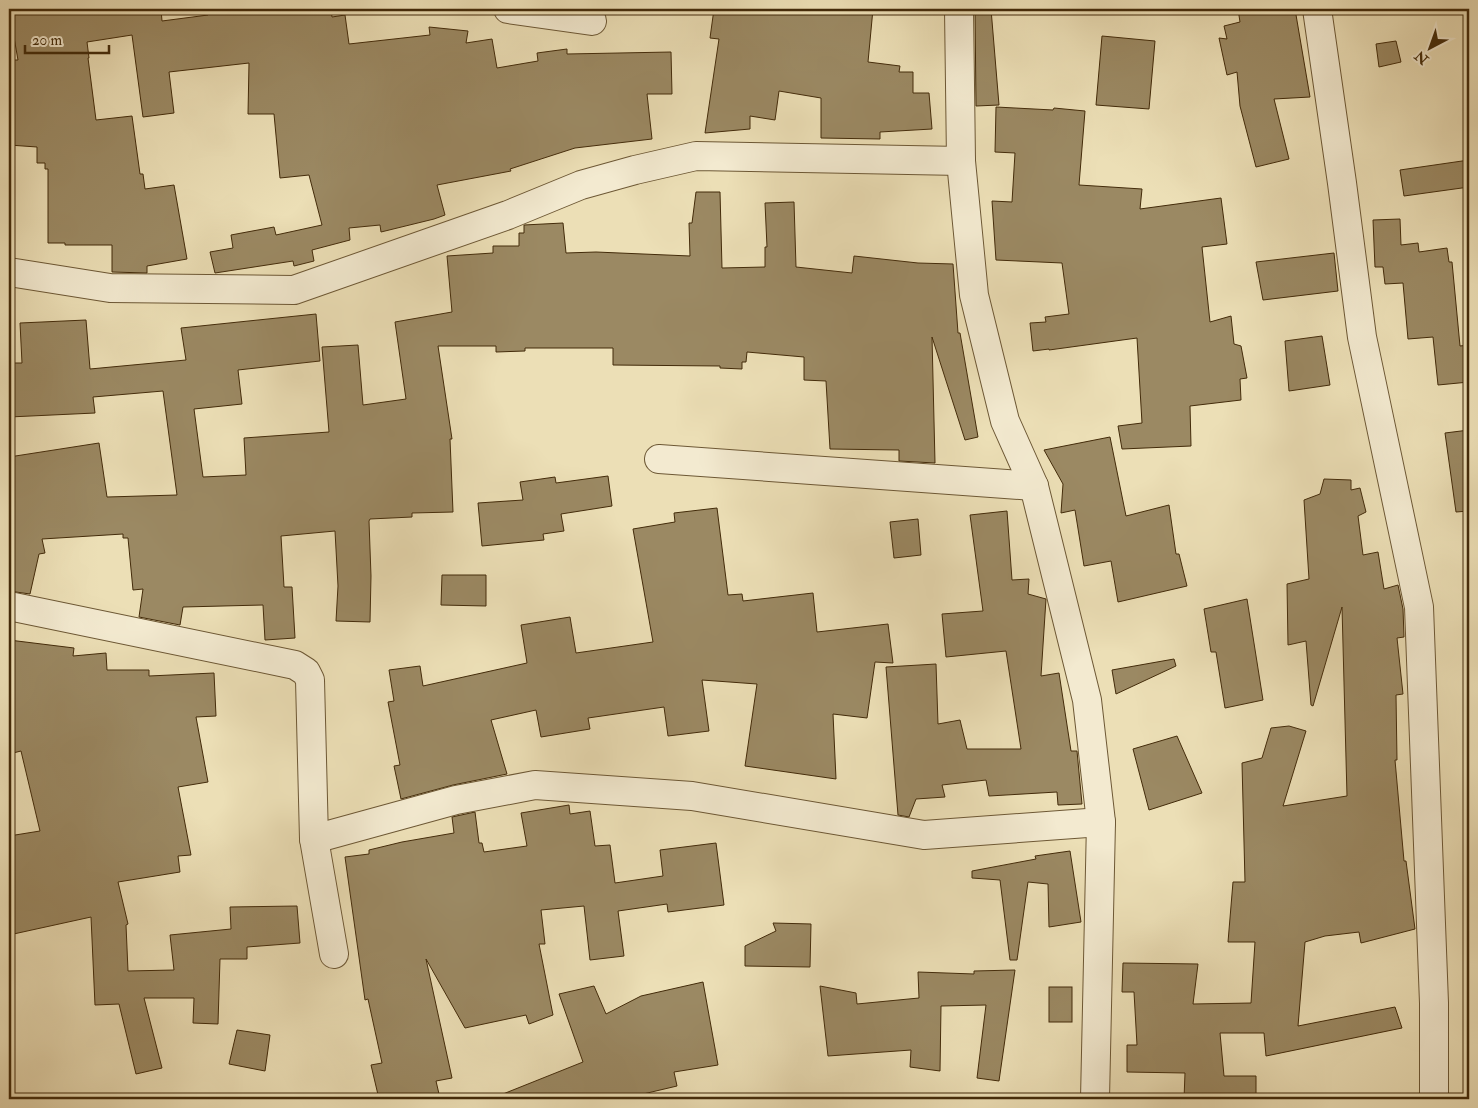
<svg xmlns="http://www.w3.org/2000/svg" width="1478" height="1108" viewBox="0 0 1478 1108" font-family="'IM FELL Double Pica',serif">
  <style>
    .building { fill: #9b8963; stroke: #432b0a }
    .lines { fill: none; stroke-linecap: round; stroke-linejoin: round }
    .street-casing { stroke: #6d5835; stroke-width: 30 }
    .street { stroke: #f3ead0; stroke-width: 28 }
  </style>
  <rect width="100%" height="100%" fill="#ecdfb6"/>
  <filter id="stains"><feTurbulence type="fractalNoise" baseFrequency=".004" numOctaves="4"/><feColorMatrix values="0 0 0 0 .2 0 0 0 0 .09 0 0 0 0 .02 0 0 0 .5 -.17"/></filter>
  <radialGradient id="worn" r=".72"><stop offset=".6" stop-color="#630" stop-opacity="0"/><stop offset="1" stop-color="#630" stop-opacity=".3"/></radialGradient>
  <!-- building -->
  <g class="building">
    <path d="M 9,9 L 161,9 L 162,21 L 208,15 L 207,9 L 302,9 L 302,12 L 331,9 L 332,17 L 345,15 L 349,44 L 430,35 L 429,27 L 468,31 L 466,43 L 492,39 L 497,68 L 538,61 L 537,53 L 567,49 L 567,54 L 671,52 L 672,94 L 647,94 L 652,139 L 575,148 L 510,169 L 511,171 L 437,185 L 445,215 L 434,219 L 381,232 L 380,225 L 349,228 L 350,240 L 312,250 L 314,261 L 294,266 L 293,261 L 215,273 L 210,252 L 233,248 L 231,235 L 274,227 L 276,235 L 322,225 L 309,175 L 280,178 L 274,114 L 248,114 L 249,63 L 169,72 L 174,113 L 143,117 L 132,35 L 87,42 L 89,58 L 88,58 L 96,120 L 132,116 L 140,174 L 143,174 L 145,189 L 174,185 L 187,259 L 147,266 L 147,273 L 112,272 L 112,245 L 65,245 L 65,243 L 48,243 L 48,169 L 45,169 L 45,163 L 37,163 L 37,147 L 9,145 L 9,60 L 18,60 Z"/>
    <path d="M 714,9 L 873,9 L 868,62 L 900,66 L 899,72 L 913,72 L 913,93 L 929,93 L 932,129 L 880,132 L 880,139 L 821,138 L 821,98 L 779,91 L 775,120 L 750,116 L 750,129 L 705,133 L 719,39 L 710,38 Z"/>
    <path d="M 975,9 L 991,9 L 999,105 L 976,106 Z"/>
    <path d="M 1238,9 L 1295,9 L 1310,97 L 1274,99 L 1289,159 L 1256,167 L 1240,106 L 1237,72 L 1227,75 L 1219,38 L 1227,39 L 1224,26 L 1240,22 Z"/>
    <path d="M 1102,36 L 1155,41 L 1149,109 L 1096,105 Z"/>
    <path d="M 1396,41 L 1401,62 L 1379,67 L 1376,44 Z"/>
    <path d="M 996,107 L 1053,110 L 1054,108 L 1085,111 L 1079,185 L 1142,189 L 1140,209 L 1221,198 L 1227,244 L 1202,247 L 1210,322 L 1231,316 L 1234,344 L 1241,346 L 1247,378 L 1240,379 L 1241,400 L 1190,406 L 1191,446 L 1122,449 L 1118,426 L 1142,423 L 1137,338 L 1049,350 L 1049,349 L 1033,351 L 1030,323 L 1046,322 L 1045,317 L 1069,314 L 1062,263 L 996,260 L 992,201 L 1012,202 L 1015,153 L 995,152 Z"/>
    <path d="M 1469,160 L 1469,187 L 1404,196 L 1400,170 Z"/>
    <path d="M 696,192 L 720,192 L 722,268 L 765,267 L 765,247 L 767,247 L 765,203 L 794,202 L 796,267 L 852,273 L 854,256 L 918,263 L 953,264 L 958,333 L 960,333 L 978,437 L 965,440 L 932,337 L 935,463 L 899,461 L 899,450 L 830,449 L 826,381 L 804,380 L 804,357 L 747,352 L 746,362 L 742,362 L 742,369 L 720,368 L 720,366 L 613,365 L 613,348 L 525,348 L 525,351 L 496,352 L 496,346 L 438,346 L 452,439 L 450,439 L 453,512 L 412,513 L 412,517 L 370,519 L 369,521 L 371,576 L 370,622 L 336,621 L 338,586 L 335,531 L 281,536 L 284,587 L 292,587 L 295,638 L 265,640 L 263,605 L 183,607 L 180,625 L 139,617 L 143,589 L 133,590 L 128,538 L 123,538 L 123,534 L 42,539 L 45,553 L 39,554 L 30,594 L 9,591 L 9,457 L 99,443 L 107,497 L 177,495 L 163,391 L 93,397 L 95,413 L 9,417 L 9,363 L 22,363 L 20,323 L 86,320 L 90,369 L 186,360 L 181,328 L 316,314 L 320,361 L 238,370 L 242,404 L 194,409 L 203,477 L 246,475 L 244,438 L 329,432 L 322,347 L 358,345 L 363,405 L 406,399 L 395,322 L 452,312 L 447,256 L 493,253 L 493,246 L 519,246 L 519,233 L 524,233 L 524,225 L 563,223 L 566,253 L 596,252 L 690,256 L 689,223 L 692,223 Z"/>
    <path d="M 1400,219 L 1401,245 L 1418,243 L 1419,252 L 1447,248 L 1449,262 L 1452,262 L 1460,346 L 1469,345 L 1469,382 L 1438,385 L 1433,337 L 1408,339 L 1403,283 L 1385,284 L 1383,267 L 1375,267 L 1373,220 Z"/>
    <path d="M 1334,253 L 1338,291 L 1263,300 L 1256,262 Z"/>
    <path d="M 1322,336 L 1330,385 L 1289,391 L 1285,341 Z"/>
    <path d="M 1469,430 L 1469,511 L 1456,512 L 1445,433 Z"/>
    <path d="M 1110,437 L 1126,516 L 1169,505 L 1176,554 L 1179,554 L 1187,586 L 1118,602 L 1111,561 L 1084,566 L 1075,510 L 1061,513 L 1063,484 L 1044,450 Z"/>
    <path d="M 608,476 L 612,506 L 561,514 L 564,531 L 543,534 L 544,540 L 482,546 L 478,503 L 523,500 L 520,482 L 555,477 L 556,483 Z"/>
    <path d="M 1324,479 L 1351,480 L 1351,490 L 1360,488 L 1366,512 L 1358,516 L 1363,555 L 1378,552 L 1384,589 L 1398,585 L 1403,609 L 1404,637 L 1397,638 L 1403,694 L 1396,695 L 1397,760 L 1395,760 L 1404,861 L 1406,861 L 1415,929 L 1361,943 L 1359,932 L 1325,936 L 1305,942 L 1298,1026 L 1395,1007 L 1402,1028 L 1266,1056 L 1264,1033 L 1220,1033 L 1224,1076 L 1256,1076 L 1256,1099 L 1184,1099 L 1185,1073 L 1127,1072 L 1127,1045 L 1137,1045 L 1134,992 L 1122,992 L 1123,963 L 1198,964 L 1193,1004 L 1251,1003 L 1255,942 L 1228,942 L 1233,882 L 1245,882 L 1242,763 L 1262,758 L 1271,728 L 1289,726 L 1306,731 L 1283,806 L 1347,796 L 1342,607 L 1313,706 L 1311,705 L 1306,641 L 1288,645 L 1287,584 L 1309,579 L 1304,500 L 1320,494 Z"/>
    <path d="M 717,508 L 728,595 L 742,594 L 743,601 L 813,593 L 817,632 L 888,624 L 893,663 L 875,662 L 867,718 L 833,714 L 836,779 L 745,766 L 757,684 L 702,680 L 709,731 L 668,736 L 664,707 L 588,718 L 590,729 L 541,737 L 536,710 L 491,720 L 507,774 L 453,785 L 401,799 L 394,766 L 400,765 L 388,702 L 394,701 L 389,670 L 420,666 L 423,686 L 527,663 L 521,625 L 570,617 L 576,653 L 653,642 L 633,529 L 675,522 L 674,513 Z"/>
    <path d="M 1007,511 L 1012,580 L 1029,579 L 1028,594 L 1046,599 L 1041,676 L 1059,673 L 1071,751 L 1077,751 L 1082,804 L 1058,805 L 1057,792 L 989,796 L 986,780 L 942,785 L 945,797 L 916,799 L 909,817 L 898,815 L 886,667 L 936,664 L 938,724 L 960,720 L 967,749 L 1021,749 L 1006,651 L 946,657 L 942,614 L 983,611 L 970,515 Z"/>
    <path d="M 918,519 L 921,555 L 894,558 L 890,522 Z"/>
    <path d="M 442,575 L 486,575 L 486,606 L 441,605 Z"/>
    <path d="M 1247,599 L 1263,700 L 1225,708 L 1216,652 L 1211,652 L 1204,609 Z"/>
    <path d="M 9,640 L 74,648 L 73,656 L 106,653 L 107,670 L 149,670 L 149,676 L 214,673 L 216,716 L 196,717 L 208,782 L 178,787 L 191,855 L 178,856 L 180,872 L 118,882 L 128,924 L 126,925 L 128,971 L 174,970 L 170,935 L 231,929 L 230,907 L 297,906 L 300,943 L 247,947 L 247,959 L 220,959 L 218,1024 L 193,1023 L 194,998 L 144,998 L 162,1068 L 136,1074 L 119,1004 L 95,1005 L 91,917 L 9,935 L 9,836 L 40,831 L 21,751 L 9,754 Z"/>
    <path d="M 1174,659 L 1176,666 L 1116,694 L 1112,670 Z"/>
    <path d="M 1177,736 L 1202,793 L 1149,810 L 1133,749 Z"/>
    <path d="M 569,805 L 570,814 L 590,811 L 595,846 L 610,845 L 615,883 L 663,876 L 660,850 L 716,843 L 724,905 L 668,912 L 667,904 L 618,911 L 624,956 L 590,960 L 584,906 L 541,910 L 545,944 L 539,944 L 553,1015 L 529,1024 L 526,1015 L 465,1028 L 426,959 L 452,1078 L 436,1081 L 439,1094 L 409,1099 L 379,1099 L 371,1065 L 382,1063 L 368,999 L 365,1000 L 345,857 L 369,854 L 369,850 L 402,842 L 454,833 L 452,817 L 475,812 L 479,843 L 482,843 L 484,852 L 527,846 L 521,813 Z"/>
    <path d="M 1070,851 L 1081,922 L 1049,927 L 1048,884 L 1028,882 L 1017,960 L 1010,960 L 1000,880 L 972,878 L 972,871 L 1036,859 L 1035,856 Z"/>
    <path d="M 773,923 L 811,924 L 810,967 L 745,966 L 745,946 L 776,931 Z"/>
    <path d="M 1015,970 L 999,1081 L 977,1078 L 986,1005 L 941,1006 L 940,1071 L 910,1067 L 911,1050 L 828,1056 L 820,986 L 856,993 L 857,1004 L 919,998 L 918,972 L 974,974 L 974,971 Z"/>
    <path d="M 703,982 L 718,1065 L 674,1072 L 677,1086 L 622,1099 L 493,1099 L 493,1098 L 583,1062 L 559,994 L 594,986 L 606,1014 L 641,996 Z"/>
    <rect x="1049" y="987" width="23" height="35"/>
    <path d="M 237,1030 L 270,1035 L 265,1071 L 229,1064 Z"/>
  </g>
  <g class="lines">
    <!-- street casing -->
    <g class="street-casing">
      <g id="street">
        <path d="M 508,9 L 592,21"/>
        <path d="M 959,9 L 961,161 L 974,295 L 1005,421 L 1034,486 L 1087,700 L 1101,822 L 1095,1099"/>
        <path d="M 1317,9 L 1342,183 L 1362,337 L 1419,607 L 1434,1003 L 1434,1099"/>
        <path d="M 9,272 L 110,288 L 294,290 L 508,215 L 581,185 L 635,170 L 696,156 L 961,161"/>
        <path d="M 659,459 L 1034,486"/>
        <path d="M 9,606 L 295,665 L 306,672 L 310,680 L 314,839 L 334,954"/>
        <path d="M 314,839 L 456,800 L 535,785 L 692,796 L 924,835 L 1101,822"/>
      </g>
    </g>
    <!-- street -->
    <use href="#street" class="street"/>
  </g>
  <!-- margin -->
  <rect width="1478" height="1108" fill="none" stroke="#ecdfb6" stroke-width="30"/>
  <rect x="10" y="10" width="1458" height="1088" fill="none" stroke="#432b0a" stroke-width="2.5"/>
  <rect x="15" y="15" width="1448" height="1078" fill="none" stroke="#432b0a"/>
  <!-- north arrow -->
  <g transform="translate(1430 48) rotate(221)" stroke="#f3ead0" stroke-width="4" paint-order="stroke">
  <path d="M0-4L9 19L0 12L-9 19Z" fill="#432b0a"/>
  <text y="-8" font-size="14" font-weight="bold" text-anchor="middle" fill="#432b0a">N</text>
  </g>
  <!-- scale -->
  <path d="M25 45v8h84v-8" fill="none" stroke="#432b0a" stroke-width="2.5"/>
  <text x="32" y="45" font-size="15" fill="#432b0a" stroke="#f3ead0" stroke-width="4" paint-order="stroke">20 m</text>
  <rect width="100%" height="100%" filter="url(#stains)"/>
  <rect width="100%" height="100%" fill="url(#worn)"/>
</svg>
